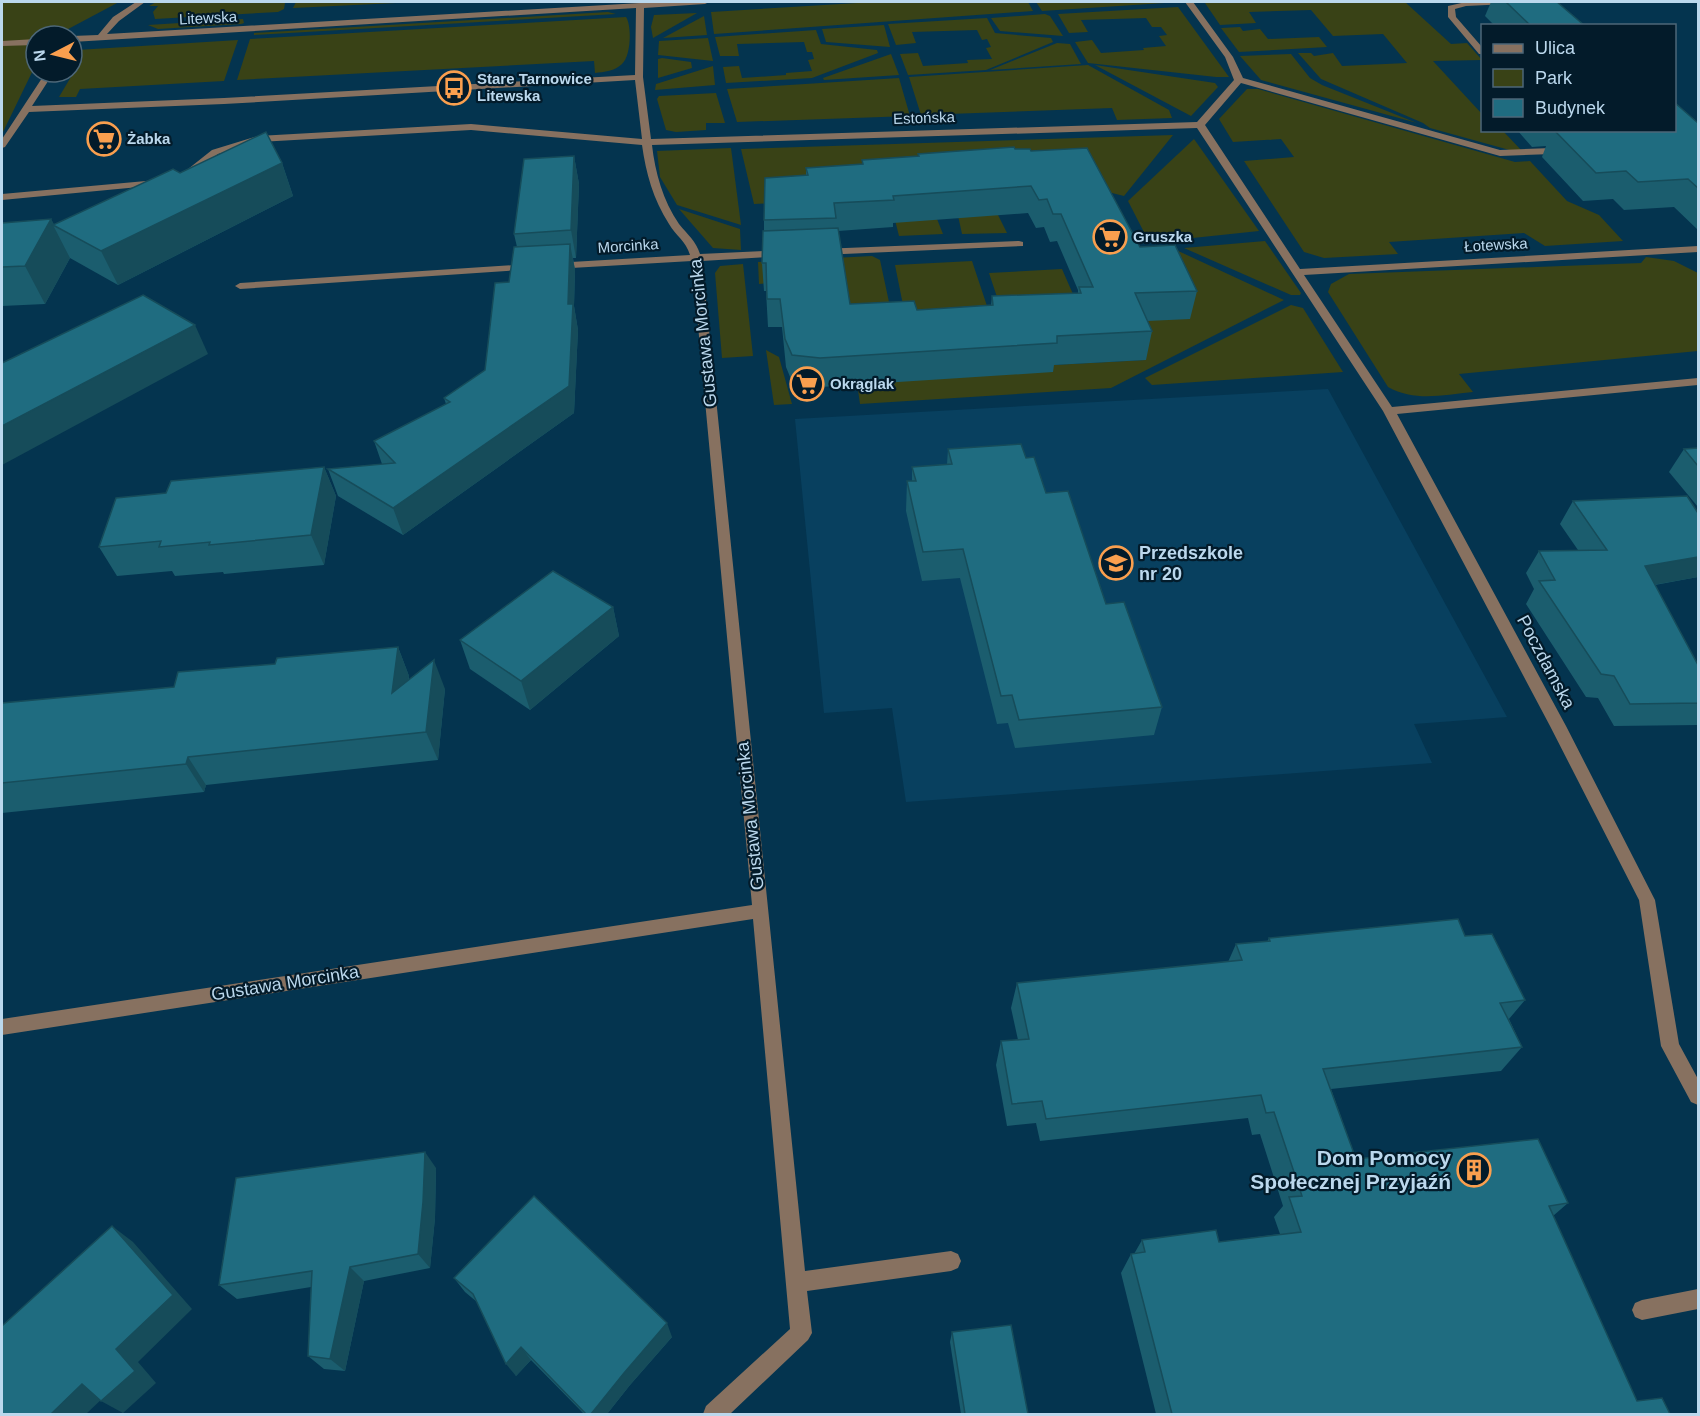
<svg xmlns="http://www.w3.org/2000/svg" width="1700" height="1416" viewBox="0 0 1700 1416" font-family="Arial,sans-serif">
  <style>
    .built { fill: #08405f }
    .green { fill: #394216 }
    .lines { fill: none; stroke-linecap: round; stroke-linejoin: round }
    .minor { fill: #877160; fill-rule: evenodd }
    .wall { fill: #1b5d6e; fill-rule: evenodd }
    .shaded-wall { fill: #164c5a }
    .building { fill: #1f6c80; stroke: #164c5a; stroke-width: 1.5 }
    .labels { text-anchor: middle; stroke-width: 4.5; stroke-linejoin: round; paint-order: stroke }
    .far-street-label { font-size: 15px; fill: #bbd8ed; stroke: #031b2a }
    .far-poi-label { font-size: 15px; font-weight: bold; fill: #bbd8ed; stroke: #031b2a; text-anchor: start }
    .street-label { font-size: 18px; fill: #bbd8ed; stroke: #031b2a }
    .poi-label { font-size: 18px; font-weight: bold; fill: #bbd8ed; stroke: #031b2a; text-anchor: start }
    .near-poi-label { font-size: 21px; font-weight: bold; fill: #bbd8ed; stroke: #031b2a; text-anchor: end }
  </style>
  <rect width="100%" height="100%" fill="#04344f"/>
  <!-- built -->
  <path class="built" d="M 1328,389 L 1507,717 L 1414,724 L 1432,763 L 906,802 L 892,708 L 824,713 L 795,419 Z"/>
  <!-- green -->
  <g class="green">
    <path d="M 2,2 L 119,2 L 55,36 L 36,36 L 36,64 L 2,134 Z"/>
    <path d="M 156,2 L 275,2 L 285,3 L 284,9 L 278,12 L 155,19 L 153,12 L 158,6 L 149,6 Z"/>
    <path d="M 296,2 L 417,2 L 293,8 Z"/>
    <path d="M 874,2 L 1028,2 L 1033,11 L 714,34 L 711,12 Z"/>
    <path d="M 1036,2 L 1180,2 L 1042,11 Z"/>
    <path d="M 1226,2 L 1405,2 L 1451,44 L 1467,43 L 1482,60 L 1433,61 L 1482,114 L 1482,130 L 1503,131 L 1522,151 L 1513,151 L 1430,128 L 1423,123 L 1321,79 L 1298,53 L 1311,53 L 1314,56 L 1333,53 L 1342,66 L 1407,63 L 1383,34 L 1333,36 L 1311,10 L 1249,12 L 1256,23 L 1220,25 L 1205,3 Z"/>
    <path d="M 1178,7 L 1229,77 L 1216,77 L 1088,63 L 1075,42 L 1092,40 L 1101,53 L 1144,50 L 1143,48 L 1166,46 L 1159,36 L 1167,35 L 1161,27 L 1152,27 L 1146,18 L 1081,20 L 1088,32 L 1069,33 L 1058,14 Z"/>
    <path d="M 608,12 L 616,14 L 254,35 L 254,33 Z"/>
    <path d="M 697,13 L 653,38 L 651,27 L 654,15 Z"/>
    <path d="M 1045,14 L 1050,16 L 1063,36 L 1000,31 L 991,18 Z"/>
    <path d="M 704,16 L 707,35 L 663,38 Z"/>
    <path d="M 626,17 C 632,26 631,56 622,64 C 615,71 604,72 595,73 L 594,61 L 237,80 L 250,39 Z"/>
    <path d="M 987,18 L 995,33 L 1051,38 L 1053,42 L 986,70 L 908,75 L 900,54 L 918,53 L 923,66 L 968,63 L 967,60 L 992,59 L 986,48 L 991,47 L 987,39 L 982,40 L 977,30 L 912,32 L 916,43 L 896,45 L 888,24 Z"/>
    <path d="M 243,19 L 244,23 L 241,24 L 158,29 L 148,25 Z"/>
    <path d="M 884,25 L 890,47 L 826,42 L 822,29 Z"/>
    <path d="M 1240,27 L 1243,31 L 1260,29 L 1268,39 L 1319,37 L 1327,47 L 1239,52 L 1221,28 Z"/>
    <path d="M 816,30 L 821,44 L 877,50 L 878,53 L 812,78 L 726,83 L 723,67 L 739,66 L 742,78 L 786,75 L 786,73 L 812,71 L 808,60 L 814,59 L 812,52 L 807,52 L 804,42 L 737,44 L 739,56 L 720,56 L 715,37 Z"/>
    <path d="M 708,38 L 713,61 L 658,55 L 659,41 Z"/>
    <path d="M 238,40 L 224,81 L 80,89 L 76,97 L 59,97 L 78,65 L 77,50 Z"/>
    <path d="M 1057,43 L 1070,44 L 1081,64 L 990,70 Z"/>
    <path d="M 891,54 L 899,75 L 824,80 L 823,78 Z"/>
    <path d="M 1291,54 L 1310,78 L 1322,85 L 1417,123 L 1261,80 L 1240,56 Z"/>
    <path d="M 662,58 L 691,62 L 692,68 L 658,78 L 658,59 Z"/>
    <path d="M 1088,65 L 1169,110 L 1172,118 L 1117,120 L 1112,108 L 921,115 L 909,77 Z"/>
    <path d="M 1095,65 L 1215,83 L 1218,87 L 1191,116 Z"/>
    <path d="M 713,66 L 715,85 L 655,90 L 656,84 Z"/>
    <path d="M 899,78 L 910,116 L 737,122 L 727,89 Z"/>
    <path d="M 1247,89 L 1258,89 L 1515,162 L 1530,161 L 1567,201 L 1599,215 L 1623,241 L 1545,246 L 1524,233 L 1389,242 L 1398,254 L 1324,258 L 1304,252 L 1244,161 L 1294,157 L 1281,139 L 1233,142 L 1219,119 Z"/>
    <path d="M 716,93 L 725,123 L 706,123 L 706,130 L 676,132 L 666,130 L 657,99 L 659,96 Z"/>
    <path d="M 1173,135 L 1124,196 L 1096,189 L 754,204 L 741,149 Z"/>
    <path d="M 1194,139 L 1259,231 L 1155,242 L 1148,240 L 1128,201 Z"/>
    <path d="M 731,148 L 741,225 L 677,205 L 660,177 L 657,151 Z"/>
    <path d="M 679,209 L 740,229 L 741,250 L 713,248 Z"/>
    <path d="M 995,209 L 1007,233 L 962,234 L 957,211 Z"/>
    <path d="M 935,214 L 943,234 L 899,236 L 895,220 Z"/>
    <path d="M 1265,241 L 1301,293 L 1300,295 L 1291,295 L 1184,248 Z"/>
    <path d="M 1174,249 L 1284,300 L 1111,388 L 860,404 L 857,383 L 1053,365 L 1145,360 L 1130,321 Z"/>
    <path d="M 872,256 L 880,260 L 895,330 L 777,282 L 759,284 L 758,262 Z"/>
    <path d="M 1646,257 L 1674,261 L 1698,273 L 1698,351 L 1459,374 L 1473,392 C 1443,395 1415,402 1388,387 L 1328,292 L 1331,284 L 1349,274 L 1641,263 Z"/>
    <path d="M 972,261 L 990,315 L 906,320 L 895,265 Z"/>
    <path d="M 743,264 L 753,356 L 722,358 L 715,273 L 720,266 Z"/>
    <path d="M 1062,269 L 1080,310 L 1003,315 L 989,273 Z"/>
    <path d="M 1291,305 L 1303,308 L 1343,372 L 1152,385 L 1145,378 Z"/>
    <path d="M 766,350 L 779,357 L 792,404 L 774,405 Z"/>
  </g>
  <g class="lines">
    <!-- minor -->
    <g class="minor">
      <path d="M 136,2 L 145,2 L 119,21 L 107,34 L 640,3 L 709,2 L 705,4 L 644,8 L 643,77 L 651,139 L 1197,122 L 1234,80 L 1225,57 L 1185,2 L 1193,2 L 1233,57 L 1243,78 L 1500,150 L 1552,148 L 1557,151 L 1552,154 L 1500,156 L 1241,83 L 1205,125 L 1300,269 L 1698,246 L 1698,252 L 1304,275 L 1392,407 L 1698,378 L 1698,385 L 1397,414 L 1566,726 L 1655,900 L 1679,1044 L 1698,1079 L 1698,1105 L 1691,1102 L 1661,1046 L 1639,900 L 1550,726 L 1383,411 L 1197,128 L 652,145 C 655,172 663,201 679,224 C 688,235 696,241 700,254 L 782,250 L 787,253 L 782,256 L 702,261 L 805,1271 L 951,1251 L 958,1254 L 961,1261 L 958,1268 L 951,1271 L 807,1291 L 812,1333 L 808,1340 L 730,1414 L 703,1414 L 706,1406 L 790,1329 L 753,919 L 2,1035 L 2,1019 L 752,905 L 692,261 L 554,269 L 549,266 L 554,263 L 690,255 C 686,241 676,236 669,224 C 653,199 646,173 642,145 L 471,130 L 259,142 L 218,154 L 191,175 L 183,173 L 212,150 L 258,136 L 471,124 L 642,139 L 635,80 L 224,104 L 29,112 L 5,147 L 2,148 L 2,139 L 46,72 L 54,72 L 32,106 L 224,98 L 635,75 L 636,8 L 72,42 L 72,36 L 98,35 L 113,17 Z"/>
      <path d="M 1466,2 L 1512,2 L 1508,4 L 1466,6 L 1455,9 L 1456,17 L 1482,47 L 1482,54 L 1479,54 L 1448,17 L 1448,6 Z"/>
      <path d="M 36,39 L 36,45 L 2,46 L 2,41 Z"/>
      <path d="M 157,180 L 162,183 L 160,185 L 2,200 L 2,194 Z"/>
      <path d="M 1019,241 L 1023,242 L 1023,246 L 821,255 L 816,252 L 821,249 Z"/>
      <path d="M 530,264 L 535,267 L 534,269 L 240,289 L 235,286 L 240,283 Z"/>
      <path d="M 1698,1289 L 1698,1309 L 1642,1320 L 1635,1317 L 1632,1310 L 1635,1303 L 1642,1300 Z"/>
    </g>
  </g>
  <!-- wall -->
  <g class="wall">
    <path d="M 1491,2 L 1557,2 L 1585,26 L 1495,26 L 1485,16 Z"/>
    <path d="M 1698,123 L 1698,230 L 1674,207 L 1624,210 L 1613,199 L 1583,201 L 1542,157 L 1546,146 L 1532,147 L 1517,130 L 1674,130 Z"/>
    <path d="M 1015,149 L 1031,151 L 1140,247 L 1197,291 L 1190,319 L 1147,321 L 1152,331 L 1146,360 L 1054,365 L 1053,372 L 821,387 L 793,384 L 786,367 L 782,327 L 768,327 L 766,291 L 764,291 L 762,263 L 764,231 L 764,220 L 806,175 L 806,168 L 862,164 L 862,160 L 918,156 L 918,154 ZM 1028,213 L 1036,228 L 1044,227 L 1050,242 L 1057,241 L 1078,290 L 1078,294 L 992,296 L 991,305 L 917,310 L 850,304 L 838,231 L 893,227 L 893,223 Z"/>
    <path d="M 574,156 L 579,184 L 576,258 L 573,258 L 575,270 L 574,306 L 578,330 L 574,413 L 403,535 L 338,496 L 328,469 L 382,464 L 374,441 L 446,404 L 444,398 L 485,370 L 509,282 L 517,247 L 514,234 Z"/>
    <path d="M 282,163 L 293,196 L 118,285 L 70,258 L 45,304 L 2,306 L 2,223 L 51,219 L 54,225 L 180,173 Z"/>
    <path d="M 1698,448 L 1698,507 L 1669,472 L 1684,449 Z"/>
    <path d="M 948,449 L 1026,458 L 1162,707 L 1154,735 L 1015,748 L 1008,723 L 997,724 L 960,578 L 922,581 L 906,511 L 907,481 L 912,481 L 912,467 L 947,464 Z"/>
    <path d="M 324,467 L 336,496 L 324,565 L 224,574 L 223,572 L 175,576 L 172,571 L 117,576 L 99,547 L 166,493 Z"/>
    <path d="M 1573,501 L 1698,513 L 1698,577 L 1655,585 L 1698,665 L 1698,725 L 1614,726 L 1598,698 L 1586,697 L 1526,604 L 1534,589 L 1526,573 L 1539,551 L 1578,550 L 1560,524 Z"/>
    <path d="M 613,607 L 619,636 L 530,710 L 470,669 L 460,640 Z"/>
    <path d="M 398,647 L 409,676 L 409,679 L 445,689 L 438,760 L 206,785 L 204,792 L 2,813 L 2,703 L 174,687 L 275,664 Z"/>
    <path d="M 1465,936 L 1525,1000 L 1509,1019 L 1522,1047 L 1501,1071 L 1331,1089 L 1356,1159 L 1568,1203 L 1553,1216 L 1637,1401 L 1670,1414 L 1156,1414 L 1121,1273 L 1131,1254 L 1134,1254 L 1142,1240 L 1219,1242 L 1280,1234 L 1274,1217 L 1283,1206 L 1260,1134 L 1252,1135 L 1248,1118 L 1040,1141 L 1036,1123 L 1007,1126 L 996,1065 L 1001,1041 L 1018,1040 L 1011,1008 L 1017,983 L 1228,962 L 1236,944 L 1267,942 L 1269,938 Z"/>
    <path d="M 436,1168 L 435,1218 L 430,1268 L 364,1281 L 345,1371 L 324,1369 L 308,1356 L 311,1287 L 237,1299 L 219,1285 Z"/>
    <path d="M 454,1278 L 672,1337 L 630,1385 L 607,1414 L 584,1414 L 531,1360 L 516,1376 L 477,1302 L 465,1292 Z"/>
    <path d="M 952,1332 L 1028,1414 L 961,1414 L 950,1342 Z"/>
  </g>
  <!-- shaded-wall -->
  <g class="shaded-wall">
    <path d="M 574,156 L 579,184 L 576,258 L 571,230 Z"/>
    <path d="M 282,163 L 293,196 L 118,285 L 101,251 Z"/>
    <path d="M 51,219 L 55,226 L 53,225 L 70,258 L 45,304 L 25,266 Z"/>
    <path d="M 570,244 L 575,270 L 574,306 L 578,330 L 574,413 L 403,535 L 393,508 L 568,304 Z"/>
    <path d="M 195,325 L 208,354 L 2,465 L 2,426 Z"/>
    <path d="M 324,467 L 336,496 L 324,565 L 311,535 Z"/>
    <path d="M 1698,557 L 1698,577 L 1630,589 L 1645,566 Z"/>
    <path d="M 613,607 L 619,636 L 530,710 L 521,681 Z"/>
    <path d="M 398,647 L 409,676 L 403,721 L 392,693 Z"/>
    <path d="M 434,660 L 445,689 L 438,760 L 426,732 Z"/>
    <path d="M 188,757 L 206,785 L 204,792 L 186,764 Z"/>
    <path d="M 425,1152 L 436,1168 L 435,1218 L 430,1268 L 418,1254 Z"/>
    <path d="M 112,1226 L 133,1242 L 192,1309 L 138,1362 L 156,1383 L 123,1413 L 101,1401 L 116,1349 Z"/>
    <path d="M 350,1267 L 364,1281 L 345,1371 L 330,1359 Z"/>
    <path d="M 667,1323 L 672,1337 L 630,1385 L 607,1414 L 591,1414 L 624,1373 Z"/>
    <path d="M 521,1347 L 531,1360 L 516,1376 L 506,1364 Z"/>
    <path d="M 82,1384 L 105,1396 L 86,1414 L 51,1414 Z"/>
  </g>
  <!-- building -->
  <g class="building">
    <path d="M 1506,2 L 1557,2 L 1585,26 L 1531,26 Z"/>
    <path d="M 1674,102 L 1698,123 L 1698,188 L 1688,179 L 1638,182 L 1626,171 L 1596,173 L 1554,130 L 1674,130 Z"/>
    <path d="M 266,132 L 282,163 L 101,251 L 53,225 L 173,169 L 180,173 Z"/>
    <path d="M 1014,147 L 1015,149 L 1030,149 L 1031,151 L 1087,148 L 1140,247 L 1175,245 L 1197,291 L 1135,293 L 1152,331 L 1057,336 L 1057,343 L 820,358 L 792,355 L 785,339 L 780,299 L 767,299 L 766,263 L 762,263 L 763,231 L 838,228 L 850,304 L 914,301 L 917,310 L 993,305 L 992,296 L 1081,293 L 1079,287 L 1093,287 L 1061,214 L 1053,214 L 1047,199 L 1039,200 L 1031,186 L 893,196 L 894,200 L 834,203 L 836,218 L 764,220 L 765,178 L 808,175 L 806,168 L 863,164 L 862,160 L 919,156 L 918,154 Z"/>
    <path d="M 574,156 L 571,230 L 514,234 L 524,159 Z"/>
    <path d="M 51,219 L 25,266 L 2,267 L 2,223 Z"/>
    <path d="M 570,244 L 568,304 L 573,304 L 569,386 L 393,508 L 328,469 L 395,463 L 374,441 L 450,402 L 444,398 L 485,370 L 495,283 L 509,282 L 514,247 Z"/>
    <path d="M 143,295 L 195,325 L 2,426 L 2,363 Z"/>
    <path d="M 1021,444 L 1026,458 L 1034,457 L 1046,493 L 1068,491 L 1106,604 L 1124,602 L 1162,707 L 1019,720 L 1012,695 L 1001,696 L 963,549 L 923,552 L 907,481 L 916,481 L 912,467 L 952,464 L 948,449 Z"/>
    <path d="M 1698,448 L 1698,466 L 1684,449 Z"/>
    <path d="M 324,467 L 311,535 L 209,545 L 210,542 L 159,547 L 161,541 L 99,547 L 116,498 L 166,493 L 171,481 Z"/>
    <path d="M 1687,496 L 1698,513 L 1698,557 L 1645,566 L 1698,665 L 1698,703 L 1630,704 L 1614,676 L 1601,674 L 1539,581 L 1555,580 L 1539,551 L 1607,550 L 1573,501 Z"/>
    <path d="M 553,571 L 613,607 L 521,681 L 460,640 Z"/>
    <path d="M 398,647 L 392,693 L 434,660 L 426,732 L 188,757 L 186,764 L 2,783 L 2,703 L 174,687 L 178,672 L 275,664 L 277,658 Z"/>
    <path d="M 1458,919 L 1465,936 L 1492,934 L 1525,1000 L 1500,1003 L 1522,1047 L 1323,1069 L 1356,1159 L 1538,1139 L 1568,1203 L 1549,1206 L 1637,1401 L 1662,1398 L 1670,1414 L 1172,1414 L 1131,1254 L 1145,1252 L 1142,1240 L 1216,1230 L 1219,1242 L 1301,1232 L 1289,1197 L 1302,1196 L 1274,1112 L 1266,1113 L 1261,1095 L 1046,1119 L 1042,1101 L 1012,1104 L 1001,1041 L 1029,1039 L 1017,983 L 1242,960 L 1236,944 L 1270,941 L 1269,938 Z"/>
    <path d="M 425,1152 L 423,1202 L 418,1254 L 350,1267 L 330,1359 L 308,1356 L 312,1271 L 219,1285 L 236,1178 Z"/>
    <path d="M 534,1196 L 667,1323 L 624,1373 L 591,1414 L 586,1414 L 521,1347 L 506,1364 L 473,1294 L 454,1278 Z"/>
    <path d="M 112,1226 L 173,1295 L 116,1349 L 135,1371 L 101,1401 L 82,1384 L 51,1414 L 2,1414 L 2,1326 Z"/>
    <path d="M 1011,1325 L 1028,1414 L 965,1414 L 952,1332 Z"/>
  </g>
  <!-- icons -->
  <defs>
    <g id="bus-ring" transform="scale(1.725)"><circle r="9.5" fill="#031b2a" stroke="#fa9f4e" stroke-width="1.5"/><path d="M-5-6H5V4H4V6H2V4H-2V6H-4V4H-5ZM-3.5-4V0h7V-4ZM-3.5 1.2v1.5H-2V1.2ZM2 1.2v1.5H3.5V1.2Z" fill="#fa9f4e"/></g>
    <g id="supermarket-ring" transform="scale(1.725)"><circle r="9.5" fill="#031b2a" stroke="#fa9f4e" stroke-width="1.5"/><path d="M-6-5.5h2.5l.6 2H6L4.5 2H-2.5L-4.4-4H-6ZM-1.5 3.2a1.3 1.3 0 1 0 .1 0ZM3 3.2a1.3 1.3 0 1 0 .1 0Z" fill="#fa9f4e"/></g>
    <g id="school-ring" transform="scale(1.725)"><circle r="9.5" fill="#031b2a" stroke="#fa9f4e" stroke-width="1.5"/><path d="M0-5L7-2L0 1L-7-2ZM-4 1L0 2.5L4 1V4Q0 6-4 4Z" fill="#fa9f4e"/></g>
    <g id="building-ring" transform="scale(1.725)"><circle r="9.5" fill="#031b2a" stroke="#fa9f4e" stroke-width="1.5"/><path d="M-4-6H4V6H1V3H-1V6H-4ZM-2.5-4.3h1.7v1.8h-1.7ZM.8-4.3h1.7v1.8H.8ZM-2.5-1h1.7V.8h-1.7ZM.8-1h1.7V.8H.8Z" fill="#fa9f4e"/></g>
  </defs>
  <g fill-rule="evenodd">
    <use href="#bus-ring" x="454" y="88"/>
    <use href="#supermarket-ring" x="104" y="139"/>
    <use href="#supermarket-ring" x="1110" y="237"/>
    <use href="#supermarket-ring" x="807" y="384"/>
    <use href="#school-ring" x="1116" y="563"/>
    <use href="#building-ring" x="1474" y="1170"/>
  </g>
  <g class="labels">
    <!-- far-street labels -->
    <g class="far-street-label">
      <text transform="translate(208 18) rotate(-3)" y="5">Litewska</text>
      <text transform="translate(924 118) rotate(-2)" y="5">Estońska</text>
      <text transform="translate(1496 245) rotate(-3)" y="5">Łotewska</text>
      <text transform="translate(628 246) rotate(-4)" y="5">Morcinka</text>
    </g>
    <!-- far-poi labels -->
    <g class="far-poi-label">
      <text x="477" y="84">Stare Tarnowice<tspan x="477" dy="17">Litewska</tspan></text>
      <text x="127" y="144">Żabka</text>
      <text x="1133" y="242">Gruszka</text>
      <text x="830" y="389">Okrąglak</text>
    </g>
    <!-- street labels -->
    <g class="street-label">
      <text transform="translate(703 333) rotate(-96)" y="6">Gustawa Morcinka</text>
      <text transform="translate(1546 662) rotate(62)" y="6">Poczdamska</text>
      <text transform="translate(750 816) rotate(-96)" y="6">Gustawa Morcinka</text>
      <text transform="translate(285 983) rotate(-9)" y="6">Gustawa Morcinka</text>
    </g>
    <!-- poi labels -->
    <g class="poi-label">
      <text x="1139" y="559">Przedszkole<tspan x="1139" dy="21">nr 20</tspan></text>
    </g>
    <!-- near-poi labels -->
    <g class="near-poi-label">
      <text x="1451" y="1165">Dom Pomocy<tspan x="1451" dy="24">Społecznej Przyjaźń</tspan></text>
    </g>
  </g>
  <!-- border -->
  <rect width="1700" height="1416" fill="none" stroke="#bbd8ed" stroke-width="6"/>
  <!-- legend -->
  <rect x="1481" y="24" width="195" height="108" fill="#031b2a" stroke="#4d6778" stroke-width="1.5"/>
  <rect x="1493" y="44" width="30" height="9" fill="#877160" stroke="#4d6778" stroke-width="1.5"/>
  <text x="1535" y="54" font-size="18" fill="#bbd8ed">Ulica</text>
  <rect x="1493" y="69" width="30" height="18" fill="#394216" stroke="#4d6778" stroke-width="1.5"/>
  <text x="1535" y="84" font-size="18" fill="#bbd8ed">Park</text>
  <rect x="1493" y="99" width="30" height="18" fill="#1f6c80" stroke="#4d6778" stroke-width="1.5"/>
  <text x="1535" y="114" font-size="18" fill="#bbd8ed">Budynek</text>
  <!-- north arrow -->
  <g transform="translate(54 54) rotate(263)"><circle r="28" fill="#031b2a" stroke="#4d6778" stroke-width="1.5"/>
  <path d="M0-4.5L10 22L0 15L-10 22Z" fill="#fa9f4e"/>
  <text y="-9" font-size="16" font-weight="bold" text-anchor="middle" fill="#bbd8ed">N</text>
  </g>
</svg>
